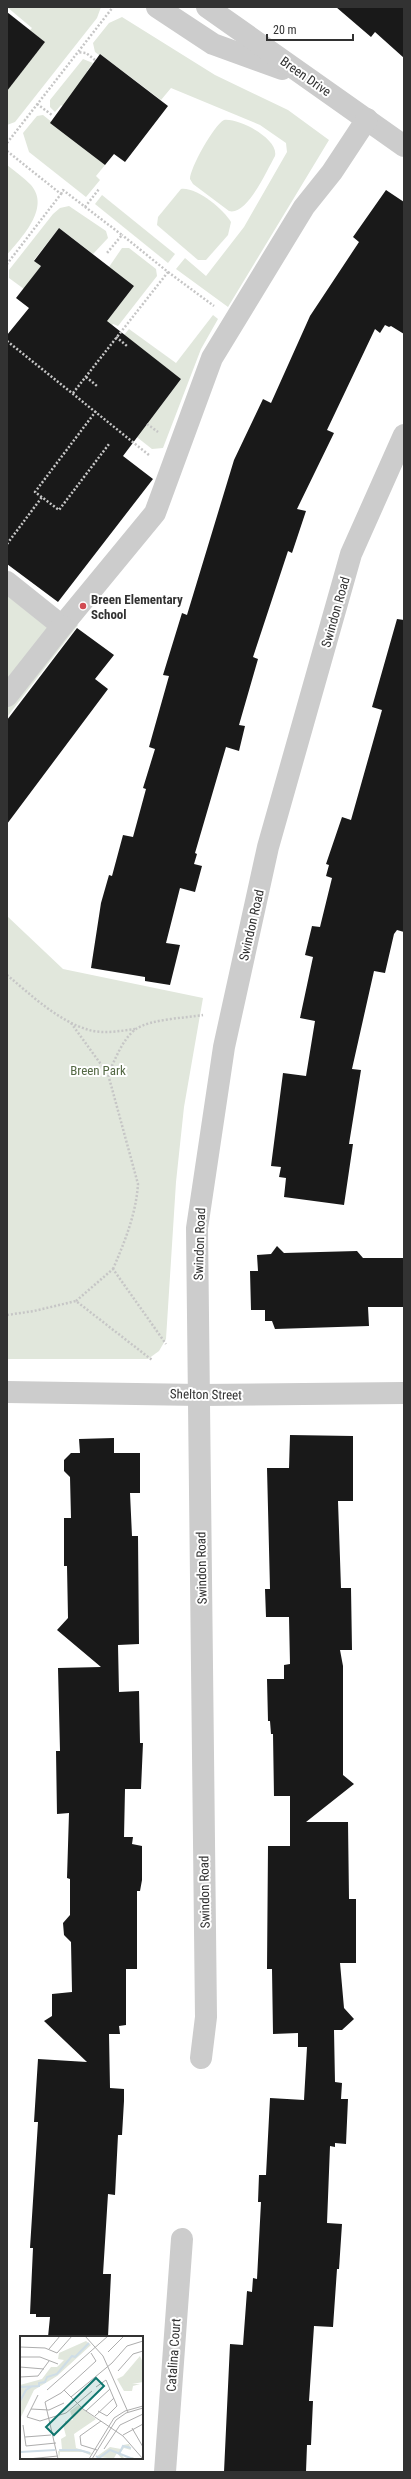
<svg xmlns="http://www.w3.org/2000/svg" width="411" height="2479" viewBox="0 0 411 2479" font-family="'Roboto Condensed',sans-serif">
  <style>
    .green { fill: #e1e7dc }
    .building { fill: #191919 }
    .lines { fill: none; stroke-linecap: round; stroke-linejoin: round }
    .path { stroke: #c6c6c6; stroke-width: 2.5; stroke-dasharray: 2 2; stroke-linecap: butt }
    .minor { stroke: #ccc; stroke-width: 22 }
    .poi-dot { fill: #d14b52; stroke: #fff; stroke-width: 1.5 }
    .labels { text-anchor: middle; stroke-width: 4; stroke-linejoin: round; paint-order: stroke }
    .street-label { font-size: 13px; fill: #323232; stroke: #fff }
    .poi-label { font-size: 13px; font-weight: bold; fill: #323232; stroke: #fff; text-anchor: start }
    .park-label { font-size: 13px; fill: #546944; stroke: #fff }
    .inset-river { fill: none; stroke: #cedde7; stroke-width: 2 }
    .inset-road { fill: none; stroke: #adadad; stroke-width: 1 }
    .view { fill: #0f766e; fill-opacity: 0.15; stroke: #0f766e; stroke-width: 2 }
    .inset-edge { fill: none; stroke: #323232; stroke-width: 2 }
  </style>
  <rect width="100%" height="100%" fill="#fff"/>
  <!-- green -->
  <g class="green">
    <path d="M 7,7 L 101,7 L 97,18 L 15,122 L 7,125 L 7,82 L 11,85 L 45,42 L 30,30 L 32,28 Z"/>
    <path d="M 122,17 L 215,75 L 288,110 L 329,140 L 228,307 L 176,269 L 185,258 L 206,276 L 244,227 L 287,152 L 286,143 L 260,125 L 171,88 L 161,100 L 100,54 L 99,55 L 95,52 L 93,43 L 109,23 Z"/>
    <path d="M 83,59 L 93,63 L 87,71 L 92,76 L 67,109 L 61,105 L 55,112 L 50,107 L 50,100 Z"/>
    <path d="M 43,115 L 105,165 L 96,176 L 100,180 L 86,197 L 29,152 L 23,133 L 37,116 Z"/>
    <path d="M 224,120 C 239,118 279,139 275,156 C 267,170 247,216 229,211 L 193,184 L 190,179 C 190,168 214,125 224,120 Z"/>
    <path d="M 7,165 C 15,171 24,178 31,185 C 51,208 21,238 7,255 Z"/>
    <path d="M 181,189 C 197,187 223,209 231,222 L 228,235 L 206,260 L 198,260 L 157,225 L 158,217 Z"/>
    <path d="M 102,195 L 175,254 L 168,263 L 95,204 Z"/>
    <path d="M 69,206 L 106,231 L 108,238 L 93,254 L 59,228 L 34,260 L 41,266 L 24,289 L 9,278 L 9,270 L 53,214 L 60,208 Z"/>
    <path d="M 122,248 L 129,248 L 156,269 L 157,276 L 118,326 L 113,324 L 72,377 L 58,368 L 109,318 L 134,286 L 109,267 Z"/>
    <path d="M 213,315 L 218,319 L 201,349 L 163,448 L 152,449 L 87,398 L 143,429 L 181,379 L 124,335 L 129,329 L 176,363 Z"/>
    <path d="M 7,570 L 78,625 L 7,717 Z"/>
    <path d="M 7,916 L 63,969 L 203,998 L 184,1107 L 176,1182 L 166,1339 L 159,1351 L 148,1359 L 7,1359 Z"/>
  </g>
  <!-- building -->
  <g class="building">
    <path d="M 336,7 L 404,7 L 404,58 L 375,32 L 371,37 Z"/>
    <path d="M 7,12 L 45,42 L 7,91 Z"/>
    <path d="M 100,54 L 168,106 L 125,162 L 114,154 L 105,165 L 50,123 Z"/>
    <path d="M 386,190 L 404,202 L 404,334 L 391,326 L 389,327 L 385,325 L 380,333 L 375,329 L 327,430 L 334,433 L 297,509 L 306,511 L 292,553 L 288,551 L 253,657 L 258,659 L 239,725 L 245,726 L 239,751 L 226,747 L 195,853 L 197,854 L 194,864 L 202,866 L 195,892 L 180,888 L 166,943 L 180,945 L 170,985 L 145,981 L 145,977 L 91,968 L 101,903 L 109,875 L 112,876 L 123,835 L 133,837 L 146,789 L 143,788 L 155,749 L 149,747 L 169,676 L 163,675 L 182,613 L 187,615 L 234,460 L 263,399 L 271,403 L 310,316 L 359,242 L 353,237 Z"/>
    <path d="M 59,228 L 134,286 L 107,321 L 181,379 L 123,456 L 153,479 L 58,602 L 7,564 L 7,335 L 29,308 L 16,298 L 41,266 L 34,261 Z"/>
    <path d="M 397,619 L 404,620 L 404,932 L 397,930 L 394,934 L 385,973 L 374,971 L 352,1069 L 361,1070 L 349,1144 L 353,1144 L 344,1205 L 284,1197 L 286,1178 L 279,1177 L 281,1167 L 271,1166 L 283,1073 L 306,1076 L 315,1021 L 300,1018 L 313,957 L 305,955 L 312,926 L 320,927 L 332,878 L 326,876 L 329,865 L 326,864 L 342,817 L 351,820 L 382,710 L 372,707 Z"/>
    <path d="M 77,628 L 114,655 L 95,679 L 108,689 L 7,824 L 7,720 Z"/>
    <path d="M 277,1246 L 284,1253 L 357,1251 L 363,1258 L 404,1258 L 404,1307 L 368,1307 L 369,1326 L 275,1329 L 272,1321 L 265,1321 L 265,1310 L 251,1310 L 250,1271 L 258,1271 L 257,1255 L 271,1254 Z"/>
    <path d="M 290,1435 L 353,1436 L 353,1501 L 338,1501 L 341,1588 L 351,1588 L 352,1650 L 340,1650 L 343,1666 L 343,1775 L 354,1784 L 306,1822 L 348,1822 L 349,1899 L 356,1899 L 356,1963 L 340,1963 L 344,2008 L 354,2019 L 342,2030 L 334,2030 L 335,2082 L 342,2083 L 341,2099 L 348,2099 L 346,2144 L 335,2143 L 335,2147 L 330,2146 L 327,2223 L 342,2224 L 339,2269 L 337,2269 L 333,2327 L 314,2326 L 309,2401 L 313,2401 L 311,2445 L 307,2445 L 306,2472 L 224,2472 L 230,2344 L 243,2345 L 247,2291 L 252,2292 L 253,2278 L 257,2279 L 261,2202 L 258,2202 L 259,2175 L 266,2175 L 270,2098 L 304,2100 L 307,2047 L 298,2047 L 298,2033 L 273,2034 L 272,1969 L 267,1969 L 268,1846 L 290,1846 L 290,1796 L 274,1796 L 273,1734 L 271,1734 L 270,1721 L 268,1721 L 267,1679 L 284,1679 L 284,1665 L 290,1664 L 289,1617 L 266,1617 L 265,1589 L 270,1589 L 267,1468 L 289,1468 Z"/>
    <path d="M 114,1438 L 114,1453 L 140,1453 L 140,1493 L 130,1493 L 132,1536 L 138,1536 L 139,1644 L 118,1645 L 119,1692 L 139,1691 L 140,1743 L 143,1743 L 141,1789 L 125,1789 L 124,1837 L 133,1837 L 132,1844 L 142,1846 L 142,1880 L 140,1891 L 137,1891 L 137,1969 L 126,1969 L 126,2025 L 119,2026 L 120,2034 L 109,2034 L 110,2088 L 124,2089 L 124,2101 L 122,2135 L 118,2135 L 115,2195 L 108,2194 L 103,2274 L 111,2274 L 108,2337 L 48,2337 L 50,2317 L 36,2317 L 36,2314 L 30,2314 L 33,2248 L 30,2248 L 38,2122 L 34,2122 L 38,2059 L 87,2062 L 44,2021 L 52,2016 L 52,1994 L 72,1992 L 71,1942 L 64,1935 L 63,1923 L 70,1915 L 70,1879 L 67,1878 L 69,1813 L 57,1814 L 56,1751 L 60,1751 L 58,1668 L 101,1667 L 57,1630 L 68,1618 L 67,1566 L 64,1566 L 64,1518 L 71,1518 L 70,1477 L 64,1471 L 64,1460 L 71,1453 L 80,1453 L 79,1439 Z"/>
  </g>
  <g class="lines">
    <!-- path -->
    <g class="path">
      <path d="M 95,60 L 86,53 L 78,52 L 113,7"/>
      <path d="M 37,104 L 52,115"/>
      <path d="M 7,143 L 78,52"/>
      <path d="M 7,151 L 61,194 L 7,264"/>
      <path d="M 61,194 L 63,190 L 122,235 L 107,253"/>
      <path d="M 85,207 L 99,189"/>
      <path d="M 168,272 L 214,306"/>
      <path d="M 116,337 L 127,346"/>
      <path d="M 7,341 L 149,455"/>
      <path d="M 86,377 L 97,386"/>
      <path d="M 73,393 L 168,272 L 122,235"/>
      <path d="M 96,411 L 35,492 L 59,510 L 109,444"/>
      <path d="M 147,424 L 158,432"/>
      <path d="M 7,544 L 42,497"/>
      <path d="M 7,975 C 31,995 58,1021 89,1030 C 103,1034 121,1031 135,1029"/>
      <path d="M 71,1023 L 108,1074"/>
      <path d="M 113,1269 C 125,1241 136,1214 138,1184 L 108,1074 C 115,1060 123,1038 136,1029 C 151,1019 185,1018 203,1015"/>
      <path d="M 76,1301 L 113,1269 L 166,1344"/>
      <path d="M 7,1315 L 34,1311 L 76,1301 L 152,1360"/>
    </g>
    <!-- minor -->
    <g class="minor">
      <path d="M 157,7 L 213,44 L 282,69"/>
      <path d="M 207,7 L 404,146"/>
      <path d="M 7,582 L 62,626 L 155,513 L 212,358 L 304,207 L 332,172 L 367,119"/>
      <path d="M 7,696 L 62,626"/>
      <path d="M 7,1392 L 200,1395 L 404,1393"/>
      <path d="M 201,2058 L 206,2017 L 197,1228 L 224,1047 L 268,847 L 351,554 L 404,435"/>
      <path d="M 165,2472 L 182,2239"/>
    </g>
  </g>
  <!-- markers -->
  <circle class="poi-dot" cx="83" cy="606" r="4"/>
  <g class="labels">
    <!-- street labels -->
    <g class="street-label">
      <text transform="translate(306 76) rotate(35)" y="5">Breen Drive</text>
      <text transform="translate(335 612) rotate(-74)" y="5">Swindon Road</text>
      <text transform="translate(251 925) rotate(-77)" y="5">Swindon Road</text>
      <text transform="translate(199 1244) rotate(-88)" y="5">Swindon Road</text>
      <text transform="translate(206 1394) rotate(1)" y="5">Shelton Street</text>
      <text transform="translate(201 1568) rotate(-91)" y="5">Swindon Road</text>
      <text transform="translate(204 1892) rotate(-91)" y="5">Swindon Road</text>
      <text transform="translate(173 2355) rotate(-86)" y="5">Catalina Court</text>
    </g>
    <!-- poi labels -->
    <g class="poi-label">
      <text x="91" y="604">Breen Elementary<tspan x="91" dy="15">School</tspan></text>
    </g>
    <!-- park labels -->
    <g class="park-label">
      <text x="98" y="1075">Breen Park</text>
    </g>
  </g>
  <!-- overview -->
  <g transform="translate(20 2336)">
    <rect width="123" height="123" fill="#fff"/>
    <path d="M 66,5 L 71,9 L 37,40 L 14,54 L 0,83 L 0,49 L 22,43 L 31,31 L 37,31 L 44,24 L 38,23 L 39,17 ZM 120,20 L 123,27 L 123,46 L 112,48 L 120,48 L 113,50 L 112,55 L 104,55 L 97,43 L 103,40 ZM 58,69 L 76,83 L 54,98 L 56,112 L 72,117 L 70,119 L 63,116 L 40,116 L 39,123 L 38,115 L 52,115 L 42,113 L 41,103 L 46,100 L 43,89 L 45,90 L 45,85 L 53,84 L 50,75 ZM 109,108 L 111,114 L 104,112 L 100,117 L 104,122 L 114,121 L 112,123 L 102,123 L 97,117 L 94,122 L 100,123 L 76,121 L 90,111 L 101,113 L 103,109 Z" fill="#e1e7dc"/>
    <path class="inset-river" d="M 0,51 L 19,50 L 19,47 L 25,46 L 27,41 L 37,38 L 52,20 L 55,21 L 69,7M 0,65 L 6,54 L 11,51M 39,114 L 59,114 L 70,117M 0,116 L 35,114M 99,118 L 103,110 L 111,112M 76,120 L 79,122 L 90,114 L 113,123"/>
    <path class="inset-road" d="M 65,0 L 83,20 L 108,76M 0,11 L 25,12 L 37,17 L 52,0M 29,13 L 40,0M 88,16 L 104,0M 0,21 L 20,21 L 38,28M 0,31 L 24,33M 98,35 L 113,18 L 123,15M 0,41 L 18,40 L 29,25M 76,51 L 86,44 L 97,70 L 87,80 L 78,75M 27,54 L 88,0M 44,54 L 63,73 L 103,100 L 123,123M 18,59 L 7,81 L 20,85 L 46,77 L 72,55M 51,61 L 92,27 L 107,10 L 123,5M 11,73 L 29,74 L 44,67M 66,75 L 90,53M 75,80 L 94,62M 3,89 L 6,110 L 36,107M 112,92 L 123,111M 103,99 L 123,88M 5,101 L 31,99M 84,113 L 100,89 L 123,78M 77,114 L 61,109 L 60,100 L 81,85M 8,123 L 38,120M 38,123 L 25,66 L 41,57 L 76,25 L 71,17M 69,123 L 94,82 L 105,75 L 123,70M 72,123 L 96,84 L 106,77 L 123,72"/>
    <path class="view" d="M 76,42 L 84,50 L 34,99 L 26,91 Z"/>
    <rect width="123" height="123" class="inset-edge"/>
  </g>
  <!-- border -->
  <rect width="411" height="2479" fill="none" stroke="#323232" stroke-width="16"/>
  <!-- scale -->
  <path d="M267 34v6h86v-6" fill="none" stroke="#323232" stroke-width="2"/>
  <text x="273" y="34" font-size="12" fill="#323232" stroke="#ffffff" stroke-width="3" paint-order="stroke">20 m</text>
</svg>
